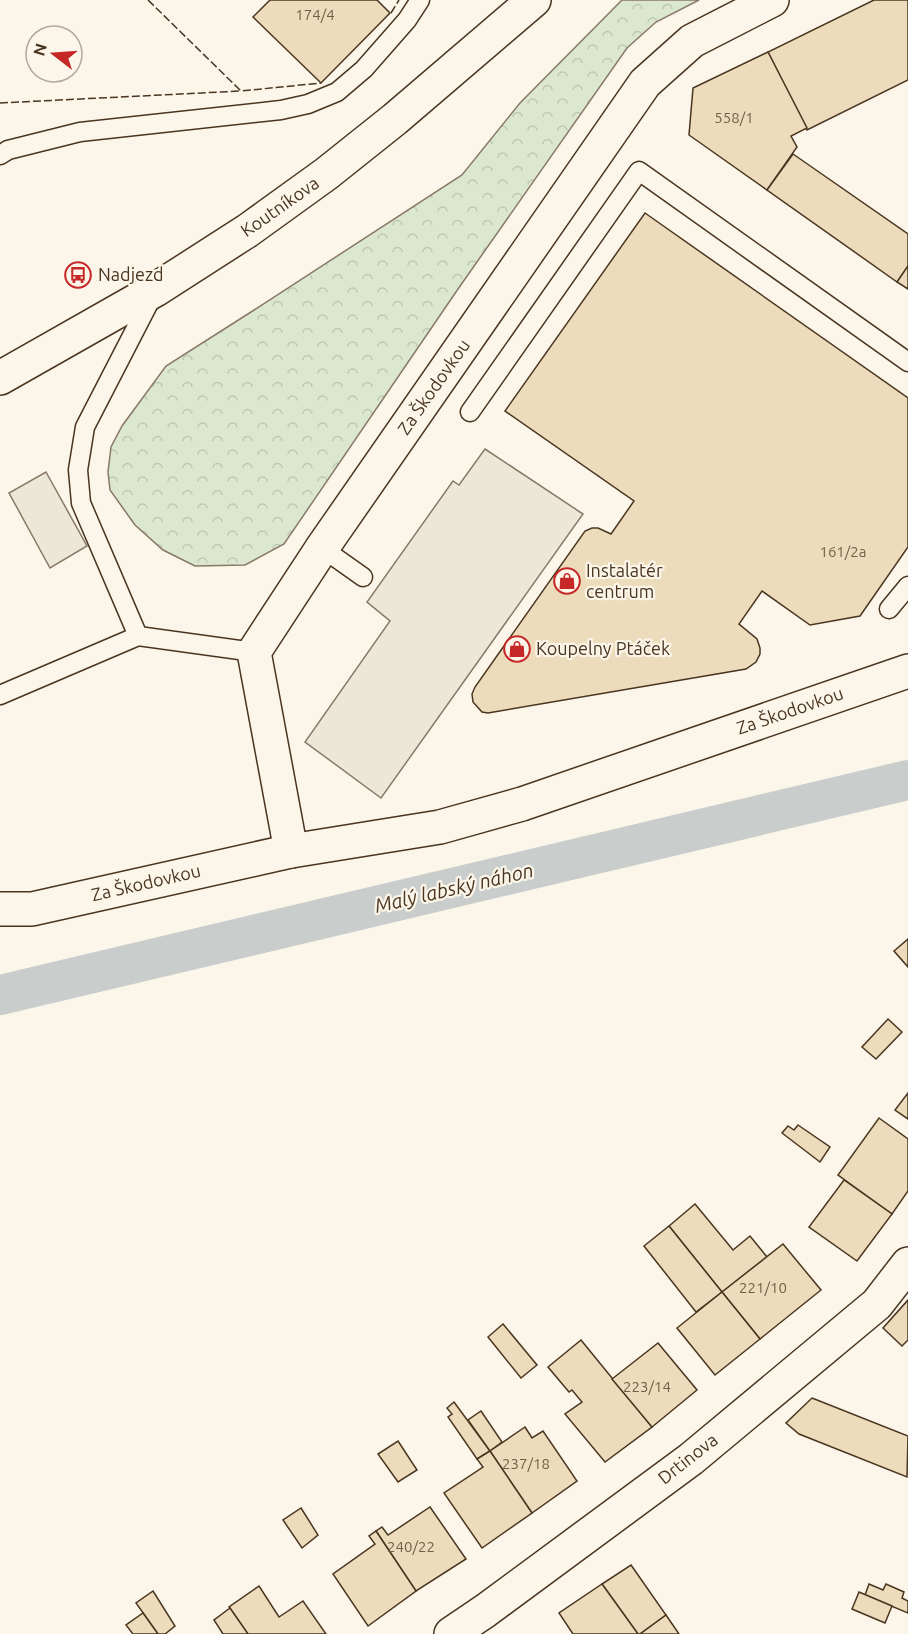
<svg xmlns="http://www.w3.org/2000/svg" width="908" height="1634" viewBox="0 0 908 1634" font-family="Ubuntu,sans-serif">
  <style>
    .park { fill: url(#park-crowns); stroke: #887966; stroke-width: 1.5 }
    .parking { fill: #ede7d9; stroke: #887966; stroke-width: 1.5 }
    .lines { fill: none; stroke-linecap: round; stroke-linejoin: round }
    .canal { stroke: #c9cecd; stroke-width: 40 }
    .building { fill: #ecdcbc; stroke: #4a3520; stroke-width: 1.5 }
    .lane-casing { stroke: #4a3520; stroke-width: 21 }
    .street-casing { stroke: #4a3520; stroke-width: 36 }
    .primary-casing { stroke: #4a3520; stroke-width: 36 }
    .lane { stroke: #fbf6e9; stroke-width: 18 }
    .street { stroke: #fbf6e9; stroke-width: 33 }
    .primary { stroke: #fbf6e9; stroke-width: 33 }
    .fence { stroke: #4a3520; stroke-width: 1.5; stroke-dasharray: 8 3; stroke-linecap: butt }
    .labels { text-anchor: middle; stroke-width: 4.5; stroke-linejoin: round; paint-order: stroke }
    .number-label { font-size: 15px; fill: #725f47 }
    .street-label { font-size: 18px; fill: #4a3520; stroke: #fbf6e9 }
    .poi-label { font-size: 18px; fill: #4a3520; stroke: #fbf6e9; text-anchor: start }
    .water-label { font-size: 20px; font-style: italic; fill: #4a3520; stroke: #fbf6e9 }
  </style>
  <defs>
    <pattern id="park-crowns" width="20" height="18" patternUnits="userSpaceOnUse" patternTransform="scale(1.5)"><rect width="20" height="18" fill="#dce7d0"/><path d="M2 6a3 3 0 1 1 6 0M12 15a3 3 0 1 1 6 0" fill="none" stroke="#bec7b2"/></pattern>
  </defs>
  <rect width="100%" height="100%" fill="#fbf6e9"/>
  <!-- park -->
  <path class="park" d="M 622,0 L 699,0 L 656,22 L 627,48 L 458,289 L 284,544 L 245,565 L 195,566 L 163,550 L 135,525 L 110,490 L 108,472 L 111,447 L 122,426 L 166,366 L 251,312 L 462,175 L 520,103 Z"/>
  <!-- parking -->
  <g class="parking">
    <path d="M 485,449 L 583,514 L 381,798 L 305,742 L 390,621 L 367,602 L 453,481 L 459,485 Z"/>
    <path d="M 46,472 L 87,546 L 50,568 L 9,493 Z"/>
  </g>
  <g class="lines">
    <!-- canal -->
    <path class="canal" d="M 0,995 L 908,780"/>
  </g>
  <!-- building -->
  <g class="building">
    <path d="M 270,0 L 377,0 L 390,13 L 321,83 L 253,17 Z"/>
    <path d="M 874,0 L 908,0 L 908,80 L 807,130 L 768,52 Z"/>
    <path d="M 768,52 L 807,128 L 791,136 L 797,147 L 767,190 L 689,135 L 693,88 Z"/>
    <path d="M 793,154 L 908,234 L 908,266 L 897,282 L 767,190 Z"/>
    <path d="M 645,213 L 908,398 L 908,547 L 860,616 L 810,625 L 762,591 L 739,624 L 757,639 L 760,648 L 760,654 L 756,662 L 746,669 L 488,713 L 482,712 L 473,702 L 472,694 L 475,687 L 585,531 L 592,528 L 598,528 L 611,534 L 634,501 L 505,411 Z"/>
    <path d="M 908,266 L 908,289 L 897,282 Z"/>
    <path d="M 908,939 L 908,967 L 894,951 Z"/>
    <path d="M 888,1019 L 902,1032 L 876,1059 L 862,1047 Z"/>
    <path d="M 908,1093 L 908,1119 L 895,1110 Z"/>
    <path d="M 879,1118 L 908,1139 L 908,1191 L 892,1214 L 838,1175 Z"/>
    <path d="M 798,1125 L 830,1147 L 820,1162 L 782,1133 L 788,1126 L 794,1130 Z"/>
    <path d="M 844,1180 L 892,1214 L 857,1261 L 809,1227 Z"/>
    <path d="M 695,1204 L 733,1250 L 750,1236 L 767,1257 L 722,1292 L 669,1226 Z"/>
    <path d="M 669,1226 L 722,1292 L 696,1312 L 644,1246 Z"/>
    <path d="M 783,1244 L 821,1290 L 760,1339 L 722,1292 Z"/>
    <path d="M 722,1292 L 760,1339 L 715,1375 L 677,1328 Z"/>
    <path d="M 908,1300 L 908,1340 L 902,1346 L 883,1328 Z"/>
    <path d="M 503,1324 L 537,1365 L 521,1378 L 488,1337 Z"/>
    <path d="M 581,1340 L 652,1427 L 605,1462 L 565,1414 L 582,1402 L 572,1390 L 569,1392 L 548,1367 Z"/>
    <path d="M 658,1343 L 697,1390 L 652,1427 L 612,1379 Z"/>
    <path d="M 812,1398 L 908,1436 L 907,1477 L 799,1434 L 786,1423 Z"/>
    <path d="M 454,1402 L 490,1451 L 477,1459 L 448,1417 L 452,1414 L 447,1408 Z"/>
    <path d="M 481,1411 L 502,1442 L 490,1451 L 468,1420 Z"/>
    <path d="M 525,1427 L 532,1438 L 543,1431 L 577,1481 L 532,1513 L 490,1451 Z"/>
    <path d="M 398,1441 L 417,1470 L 398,1482 L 378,1454 Z"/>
    <path d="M 490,1451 L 532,1513 L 482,1548 L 444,1493 L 483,1467 L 477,1459 Z"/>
    <path d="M 430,1507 L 466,1559 L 416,1591 L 376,1531 L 382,1527 L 388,1535 Z"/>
    <path d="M 301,1508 L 318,1535 L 302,1548 L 283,1520 Z"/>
    <path d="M 376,1531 L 416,1591 L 368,1626 L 333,1574 L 375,1544 L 369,1536 Z"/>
    <path d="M 631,1565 L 666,1615 L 640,1634 L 638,1634 L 602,1584 Z"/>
    <path d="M 602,1584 L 638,1634 L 573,1634 L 559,1613 Z"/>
    <path d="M 869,1584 L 883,1590 L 886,1584 L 904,1592 L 902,1598 L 908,1601 L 908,1613 L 865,1595 Z"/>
    <path d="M 259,1586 L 279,1617 L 303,1601 L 326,1634 L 248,1634 L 229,1607 Z"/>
    <path d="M 153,1591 L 175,1626 L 165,1634 L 158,1634 L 136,1603 Z"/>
    <path d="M 859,1592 L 892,1606 L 885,1623 L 852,1609 Z"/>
    <path d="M 230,1608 L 248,1634 L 223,1634 L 214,1620 Z"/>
    <path d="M 143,1613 L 158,1634 L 133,1634 L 126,1625 Z"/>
    <path d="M 666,1615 L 679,1634 L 640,1634 Z"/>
  </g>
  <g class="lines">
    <!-- lane casing -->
    <g class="lane-casing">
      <g id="lane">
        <path d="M 0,155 L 8,150 L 80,132 L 281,110 L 308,104 L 337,92 L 364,69 L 407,20 L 420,0"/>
        <path d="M 470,412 L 639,171 L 908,362"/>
        <path d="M 322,548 L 363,577"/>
        <path d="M 889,609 L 908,586"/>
        <path d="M 138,636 L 81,503 L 78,470 L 85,427 L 152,297"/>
        <path d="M 0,695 L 138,636 L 254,652"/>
      </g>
    </g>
    <!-- street casing -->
    <g class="street-casing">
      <g id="street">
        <path d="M 291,851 L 254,652 L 322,548 L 645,83 L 692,41 L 772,0"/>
        <path d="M 0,909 L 32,909 L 291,851 L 440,827 L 522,804 L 908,671"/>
        <path d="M 451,1634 L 485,1611 L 691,1459 L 877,1304 L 908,1264"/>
      </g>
    </g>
    <!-- primary casing -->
    <g class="primary-casing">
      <path id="primary" d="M 0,378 L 155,290 L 247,231 L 326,174 L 395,119 L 534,0"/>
    </g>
    <!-- lane -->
    <use href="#lane" class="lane"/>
    <!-- street -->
    <use href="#street" class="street"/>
    <!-- primary -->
    <use href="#primary" class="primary"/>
    <!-- fence -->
    <g class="fence">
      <path d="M 148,0 L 241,91 L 321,83"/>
      <path d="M 391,13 L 399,0"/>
      <path d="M 0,103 L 241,91"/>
    </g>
  </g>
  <!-- icons -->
  <defs>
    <g id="bus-ring" transform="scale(1.35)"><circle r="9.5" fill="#fbf6e9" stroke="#c62828" stroke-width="1.5"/><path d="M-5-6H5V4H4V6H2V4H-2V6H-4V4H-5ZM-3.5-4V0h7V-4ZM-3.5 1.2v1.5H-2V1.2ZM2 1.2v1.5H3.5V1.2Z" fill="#c62828"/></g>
    <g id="shop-ring" transform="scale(1.35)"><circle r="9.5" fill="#fbf6e9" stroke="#c62828" stroke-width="1.5"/><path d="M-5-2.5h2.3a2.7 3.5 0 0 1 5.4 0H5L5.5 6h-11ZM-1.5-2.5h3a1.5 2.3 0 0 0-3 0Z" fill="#c62828"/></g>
  </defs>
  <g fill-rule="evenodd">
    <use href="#bus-ring" x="78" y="275"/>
    <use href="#shop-ring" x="567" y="581"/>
    <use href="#shop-ring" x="517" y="649"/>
  </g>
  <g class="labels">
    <!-- number labels -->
    <g class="number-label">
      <text x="315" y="20">174/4</text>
      <text x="734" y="123">558/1</text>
      <text x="843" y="557">161/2a</text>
      <text x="763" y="1293">221/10</text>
      <text x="647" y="1392">223/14</text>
      <text x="526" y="1469">237/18</text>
      <text x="411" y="1552">240/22</text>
    </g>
    <!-- street labels -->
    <g class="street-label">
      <text transform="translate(280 207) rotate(-35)" y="6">Koutníkova</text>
      <text transform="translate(434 387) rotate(-55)" y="6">Za Škodovkou</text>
      <text transform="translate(790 711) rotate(-19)" y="6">Za Škodovkou</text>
      <text transform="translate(146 883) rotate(-13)" y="6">Za Škodovkou</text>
      <text transform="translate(688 1459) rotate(-38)" y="6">Drtinova</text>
    </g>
    <!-- poi labels -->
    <g class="poi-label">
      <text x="98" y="281">Nadjezd</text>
      <text x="586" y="577">Instalatér<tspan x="586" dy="21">centrum</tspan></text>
      <text x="536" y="655">Koupelny Ptáček</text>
    </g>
    <!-- water labels -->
    <g class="water-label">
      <text transform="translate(454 888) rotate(-13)" y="7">Malý labský náhon</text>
    </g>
  </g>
  <!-- north arrow -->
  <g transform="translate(54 54) rotate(287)"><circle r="28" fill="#fbf6e9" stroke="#b4a999" stroke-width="1.5"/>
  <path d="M0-4.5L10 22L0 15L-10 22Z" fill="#c62828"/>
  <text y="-9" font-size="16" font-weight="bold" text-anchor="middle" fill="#4a3520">N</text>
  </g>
</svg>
